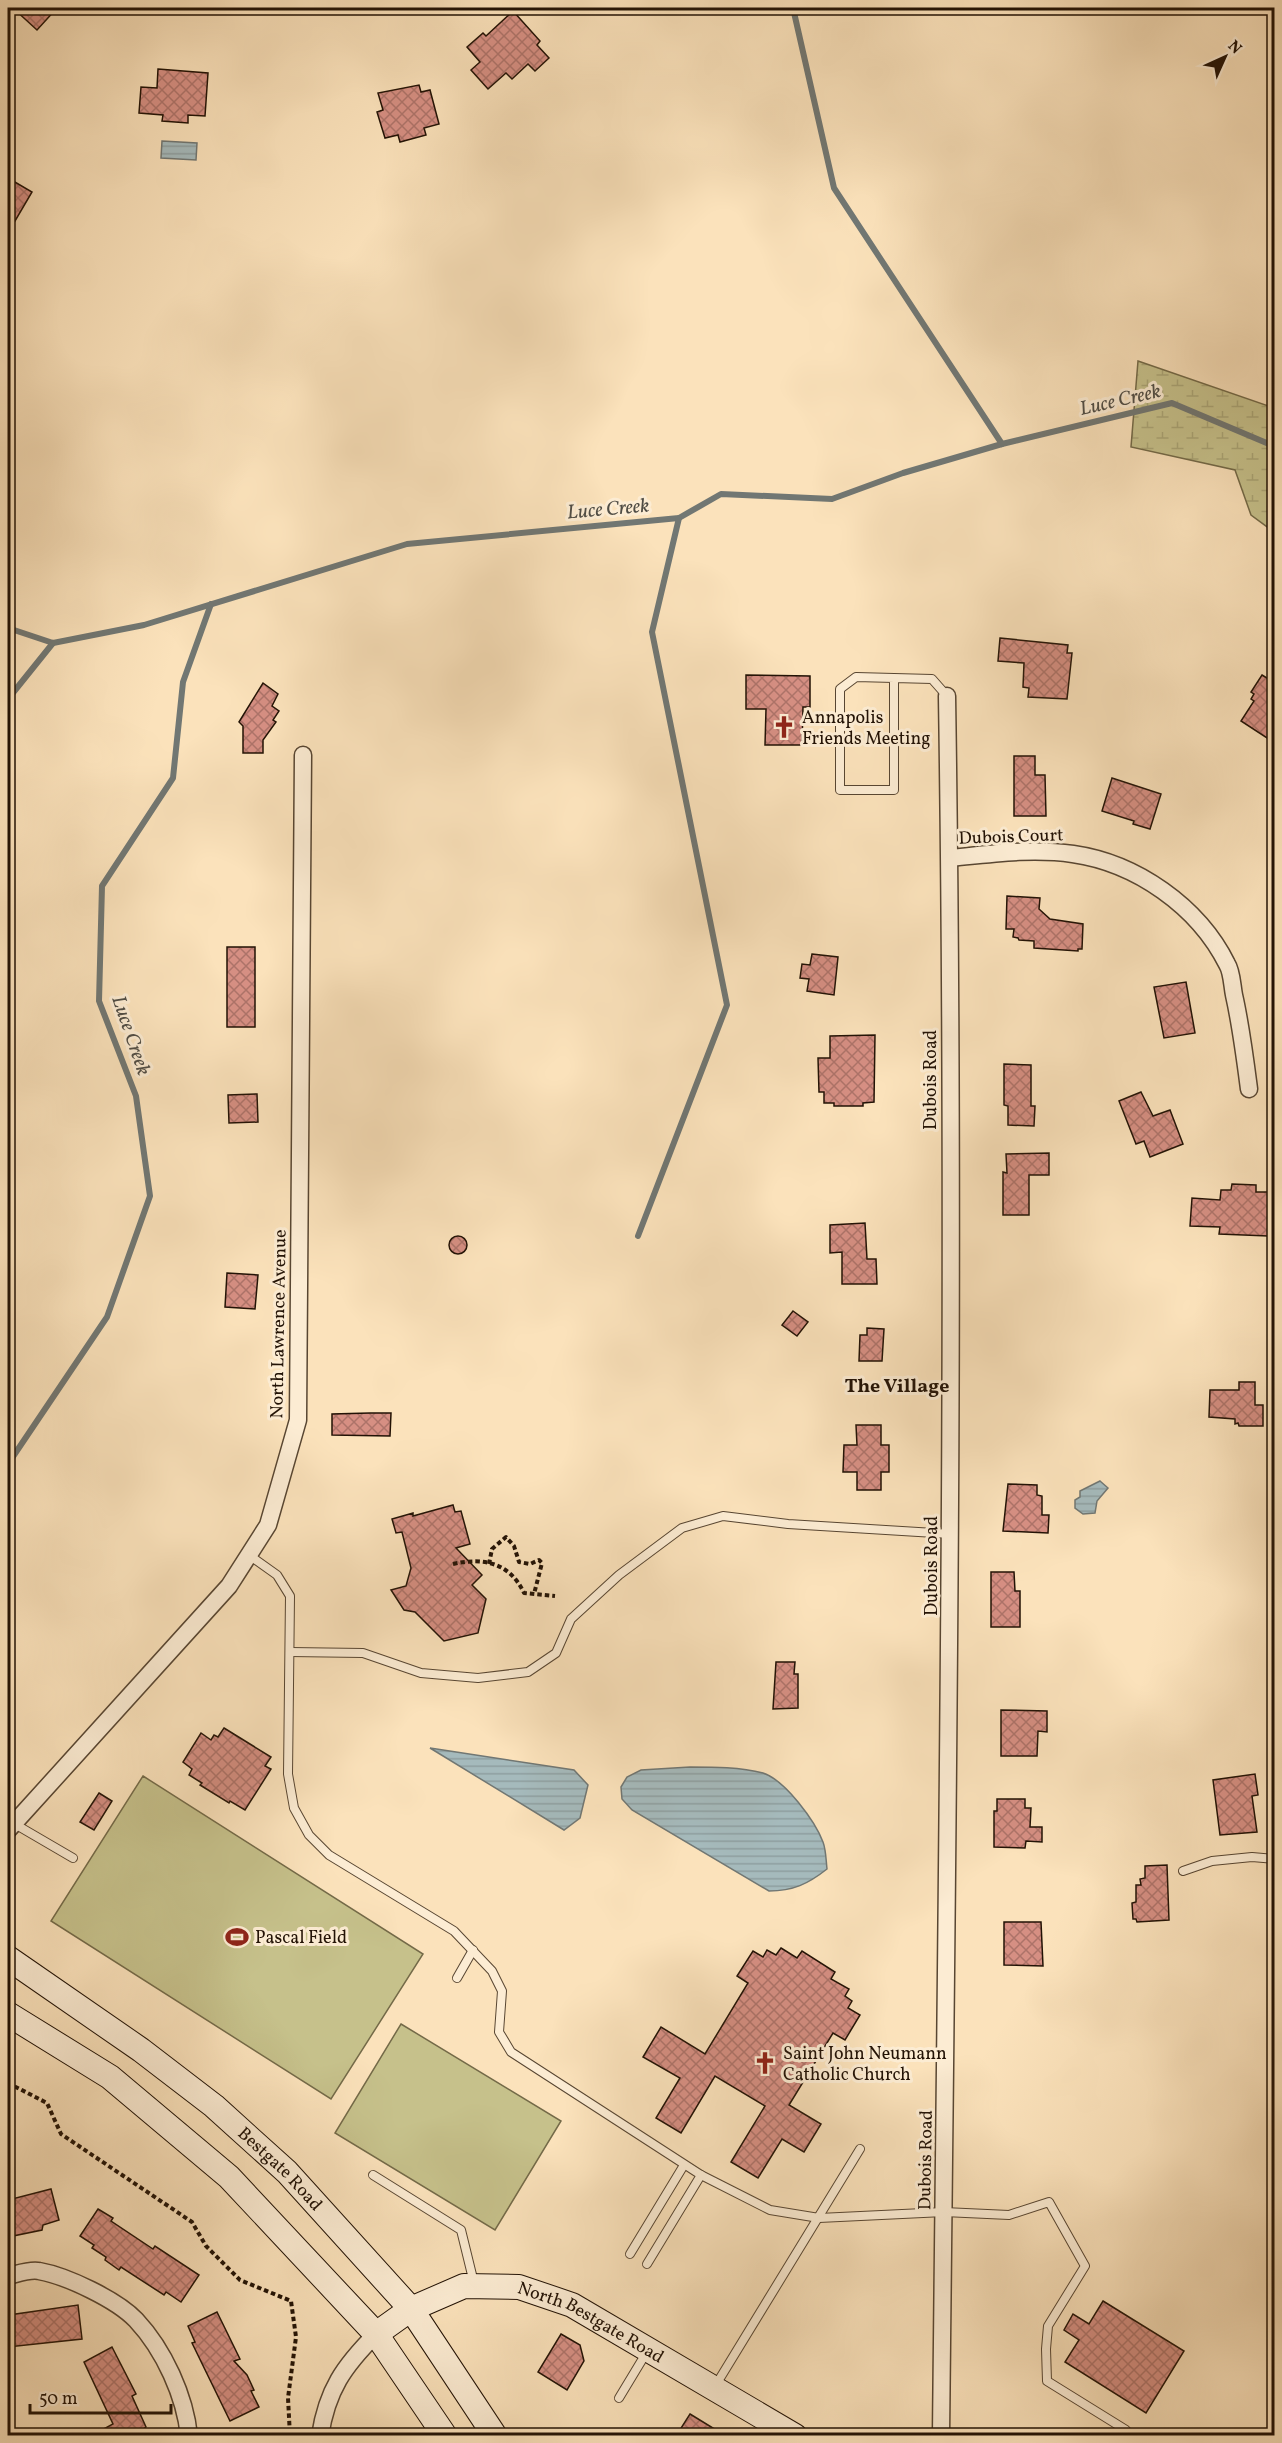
<svg xmlns="http://www.w3.org/2000/svg" width="1282" height="2443" viewBox="0 0 1282 2443" font-family="Vollkorn,serif">
  <style>
    .wetland { fill: url(#wetland-marsh); stroke: #746a48; stroke-width: 1.5 }
    .pitch { fill: #c6c18b; stroke: #746a48; stroke-width: 1.5 }
    .water { fill: url(#water-rules); stroke: #717773; stroke-width: 1.5 }
    .lines { fill: none; stroke-linecap: round; stroke-linejoin: round }
    .stream { stroke: #717773; stroke-width: 6 }
    .building { fill: url(#building-cross-hatch); stroke: #221205; stroke-width: 1.5 }
    .lane-casing { stroke: #584632; stroke-width: 10 }
    .street-casing { stroke: #584632; stroke-width: 19 }
    .secondary-casing { stroke: #221205; stroke-width: 26 }
    .path { stroke: #221205; stroke-width: 4; stroke-dasharray: 4.5 3; stroke-linecap: butt }
    .lane { stroke: #fcecd3; stroke-width: 8 }
    .street { stroke: #fcecd3; stroke-width: 16 }
    .secondary { stroke: #fcecd3; stroke-width: 24 }
    .labels { text-anchor: middle; stroke-width: 6; stroke-linejoin: round; paint-order: stroke }
    .poi-label { font-size: 18px; fill: #221205; stroke: #fcecd3; text-anchor: start }
    .street-label { font-size: 18px; fill: #221205; stroke: #fcecd3 }
    .water-label { font-size: 20px; font-style: italic; fill: #504d45; stroke: #fcecd3 }
    .neighbourhood-label { font-size: 20px; font-weight: bold; fill: #221205; stroke: #fcecd3 }
  </style>
  <defs>
    <pattern id="wetland-marsh" width="20" height="14" patternUnits="userSpaceOnUse" patternTransform="scale(1.5)"><rect width="20" height="14" fill="#c6c18b"/><path d="M1 5h8M5 5V1M11 12h8M15 12V8" fill="none" stroke="#aaa576"/></pattern>
    <pattern id="water-rules" width="6" height="5" patternUnits="userSpaceOnUse" patternTransform="scale(1.5)"><rect width="6" height="5" fill="#a5babc"/><path d="M0 2.5h6" fill="none" stroke="#8e9fa0"/></pattern>
    <pattern id="building-cross-hatch" width="8" height="8" patternUnits="userSpaceOnUse" patternTransform="scale(1.5)"><rect width="8" height="8" fill="#d68f83"/><path d="M0 0l8 8M0 8l8-8" fill="none" stroke="#ad7369"/></pattern>
  </defs>
  <rect width="100%" height="100%" fill="#fbe2bb"/>
  <filter id="stains"><feTurbulence type="fractalNoise" baseFrequency=".00333" numOctaves="4"/><feColorMatrix values="0 0 0 0 .2 0 0 0 0 .09 0 0 0 0 .02 0 0 0 .5 -.17"/></filter>
  <radialGradient id="worn" r=".72"><stop offset=".6" stop-color="#630" stop-opacity="0"/><stop offset="1" stop-color="#630" stop-opacity=".3"/></radialGradient>
  <!-- wetland -->
  <path class="wetland" d="M 1138,361 L 1274,408 L 1274,532 L 1251,515 L 1235,470 L 1131,447 Z"/>
  <!-- pitch -->
  <g class="pitch">
    <path d="M 143,1776 L 423,1954 L 331,2099 L 51,1921 Z"/>
    <path d="M 401,2024 L 561,2121 L 495,2230 L 335,2133 Z"/>
  </g>
  <!-- water -->
  <g class="water">
    <path d="M 162,141 L 197,143 L 196,160 L 161,158 Z"/>
    <path d="M 1100,1481 L 1108,1488 L 1097,1501 L 1095,1513 L 1083,1514 L 1075,1508 L 1075,1500 L 1080,1497 L 1080,1491 Z"/>
    <path d="M 430,1748 L 574,1770 L 588,1785 L 580,1818 L 564,1830 Z"/>
    <path d="M 690,1767 C 714,1767 740,1767 763,1773 C 785,1780 815,1821 823,1842 C 826,1850 826,1860 827,1869 C 808,1884 793,1891 769,1891 L 632,1810 L 622,1799 L 621,1787 L 627,1777 L 641,1770 Z"/>
  </g>
  <g class="lines">
    <!-- stream -->
    <g class="stream">
      <path d="M 793,8 L 834,188 L 1002,444"/>
      <path d="M 8,628 L 53,643 L 144,625 L 407,544 L 679,518 L 721,494 L 832,499 L 903,473 L 1002,444 L 1172,403 L 1274,446"/>
      <path d="M 8,699 L 53,643"/>
      <path d="M 638,1236 L 727,1005 L 652,632 L 679,518"/>
      <path d="M 8,1464 L 107,1317 L 150,1196 L 136,1096 L 99,1001 L 102,886 L 173,778 L 183,682 L 211,604"/>
    </g>
  </g>
  <!-- building -->
  <g class="building">
    <path d="M 13,8 L 57,8 L 37,30 Z"/>
    <path d="M 513,11 L 540,41 L 537,45 L 549,58 L 535,71 L 528,64 L 512,79 L 506,73 L 488,89 L 471,70 L 480,62 L 467,47 L 483,33 L 486,36 Z"/>
    <path d="M 158,69 L 208,73 L 205,116 L 188,115 L 188,123 L 162,121 L 163,115 L 139,113 L 141,87 L 157,88 Z"/>
    <path d="M 419,85 L 421,92 L 430,90 L 439,124 L 424,128 L 426,135 L 400,142 L 398,135 L 385,138 L 377,112 L 383,110 L 378,93 Z"/>
    <path d="M 8,178 L 32,192 L 8,233 Z"/>
    <path d="M 1000,638 L 1068,645 L 1067,653 L 1072,653 L 1067,699 L 1028,697 L 1029,688 L 1023,687 L 1024,663 L 998,661 Z"/>
    <path d="M 746,675 L 810,676 L 810,707 L 803,707 L 802,745 L 765,745 L 766,709 L 746,709 Z"/>
    <path d="M 1262,675 L 1275,683 L 1275,739 L 1269,735 L 1267,738 L 1241,721 L 1254,701 L 1251,699 L 1254,694 L 1251,692 Z"/>
    <path d="M 263,683 L 278,694 L 272,706 L 279,711 L 273,720 L 276,722 L 263,740 L 263,753 L 243,753 L 243,726 L 239,722 Z"/>
    <path d="M 1014,756 L 1035,756 L 1035,775 L 1045,775 L 1046,816 L 1014,816 Z"/>
    <path d="M 1112,778 L 1161,794 L 1150,829 L 1133,824 L 1134,821 L 1102,811 Z"/>
    <path d="M 1007,896 L 1040,898 L 1039,909 L 1050,919 L 1083,924 L 1082,949 L 1078,949 L 1078,951 L 1034,948 L 1034,941 L 1019,940 L 1018,938 L 1013,937 L 1014,929 L 1006,929 Z"/>
    <rect x="227" y="947" width="28" height="80"/>
    <path d="M 812,954 L 838,957 L 834,995 L 807,991 L 809,979 L 800,978 L 802,964 L 810,965 Z"/>
    <path d="M 1186,982 L 1195,1033 L 1164,1038 L 1154,987 Z"/>
    <path d="M 875,1035 L 874,1102 L 863,1103 L 863,1106 L 834,1106 L 834,1103 L 824,1103 L 824,1092 L 819,1092 L 818,1058 L 830,1058 L 830,1036 Z"/>
    <path d="M 1004,1064 L 1031,1065 L 1031,1106 L 1035,1106 L 1034,1126 L 1008,1125 L 1008,1106 L 1004,1105 Z"/>
    <path d="M 1141,1092 L 1153,1116 L 1170,1110 L 1183,1144 L 1150,1157 L 1144,1141 L 1136,1144 L 1119,1101 Z"/>
    <path d="M 257,1094 L 258,1122 L 229,1123 L 228,1095 Z"/>
    <path d="M 1049,1153 L 1049,1175 L 1029,1175 L 1029,1215 L 1003,1215 L 1003,1172 L 1007,1173 L 1006,1154 Z"/>
    <path d="M 1232,1184 L 1256,1185 L 1256,1192 L 1269,1192 L 1268,1236 L 1219,1234 L 1220,1227 L 1190,1226 L 1192,1198 L 1220,1200 L 1221,1190 L 1231,1190 Z"/>
    <path d="M 865,1223 L 867,1259 L 876,1259 L 877,1284 L 842,1284 L 842,1252 L 830,1253 L 830,1225 Z"/>
    <circle cx="458" cy="1245" r="9"/>
    <path d="M 227,1273 L 258,1275 L 255,1309 L 225,1307 Z"/>
    <path d="M 793,1311 L 808,1322 L 797,1336 L 782,1325 Z"/>
    <path d="M 867,1328 L 884,1329 L 882,1361 L 859,1361 L 860,1335 L 867,1335 Z"/>
    <path d="M 1239,1382 L 1255,1382 L 1255,1405 L 1263,1405 L 1263,1426 L 1239,1426 L 1238,1423 L 1235,1424 L 1235,1419 L 1209,1417 L 1210,1390 L 1239,1390 Z"/>
    <path d="M 370,1413 L 391,1413 L 390,1436 L 332,1435 L 332,1414 Z"/>
    <path d="M 856,1425 L 881,1425 L 881,1445 L 889,1445 L 889,1472 L 881,1472 L 881,1490 L 857,1490 L 857,1472 L 843,1472 L 844,1445 L 857,1445 Z"/>
    <path d="M 1008,1484 L 1037,1485 L 1037,1495 L 1042,1496 L 1042,1515 L 1049,1515 L 1048,1533 L 1003,1531 Z"/>
    <path d="M 453,1505 L 455,1512 L 461,1511 L 470,1544 L 456,1548 L 482,1575 L 472,1585 L 486,1599 L 478,1633 L 444,1641 L 415,1612 L 404,1610 L 391,1590 L 406,1586 L 411,1568 L 402,1532 L 396,1533 L 392,1519 L 413,1513 L 413,1516 Z"/>
    <path d="M 991,1572 L 1014,1572 L 1015,1591 L 1020,1591 L 1020,1627 L 991,1627 Z"/>
    <path d="M 776,1662 L 795,1662 L 794,1674 L 798,1674 L 798,1708 L 773,1709 Z"/>
    <path d="M 1001,1710 L 1047,1711 L 1047,1732 L 1038,1731 L 1037,1756 L 1001,1756 Z"/>
    <path d="M 224,1728 L 271,1757 L 265,1766 L 271,1769 L 245,1810 L 230,1801 L 229,1803 L 200,1785 L 202,1783 L 189,1775 L 192,1769 L 183,1762 L 201,1733 L 211,1740 L 214,1735 L 218,1737 Z"/>
    <path d="M 1255,1774 L 1258,1795 L 1252,1796 L 1257,1832 L 1220,1835 L 1213,1780 Z"/>
    <path d="M 99,1793 L 112,1801 L 94,1830 L 80,1822 Z"/>
    <path d="M 997,1799 L 1025,1799 L 1025,1808 L 1031,1808 L 1030,1827 L 1042,1827 L 1042,1842 L 1026,1841 L 1025,1848 L 994,1847 L 994,1811 L 997,1811 Z"/>
    <path d="M 1167,1865 L 1169,1920 L 1137,1922 L 1136,1919 L 1133,1919 L 1132,1903 L 1136,1902 L 1136,1885 L 1141,1885 L 1140,1879 L 1145,1878 L 1145,1866 Z"/>
    <path d="M 1004,1922 L 1041,1922 L 1043,1966 L 1004,1965 Z"/>
    <path d="M 781,1948 L 797,1958 L 802,1951 L 835,1972 L 831,1979 L 849,1989 L 845,1996 L 852,2001 L 848,2008 L 860,2015 L 845,2040 L 833,2033 L 789,2105 L 821,2124 L 804,2152 L 782,2139 L 758,2178 L 731,2162 L 765,2106 L 715,2076 L 681,2133 L 656,2118 L 680,2078 L 643,2057 L 661,2027 L 705,2054 L 748,1983 L 737,1976 L 753,1951 L 763,1957 L 767,1950 L 776,1955 Z"/>
    <path d="M 51,2189 L 59,2220 L 43,2225 L 42,2230 L 8,2237 L 8,2200 Z"/>
    <path d="M 98,2209 L 113,2218 L 111,2221 L 153,2249 L 155,2246 L 199,2275 L 181,2302 L 166,2292 L 164,2295 L 121,2267 L 119,2270 L 105,2260 L 106,2257 L 92,2248 L 94,2245 L 80,2236 Z"/>
    <path d="M 1103,2301 L 1184,2351 L 1146,2413 L 1065,2362 L 1079,2340 L 1064,2330 L 1073,2314 L 1089,2324 Z"/>
    <path d="M 78,2305 L 82,2339 L 8,2347 L 9,2315 Z"/>
    <path d="M 217,2312 L 240,2359 L 234,2361 L 247,2375 L 254,2390 L 251,2391 L 259,2407 L 230,2421 L 192,2343 L 195,2342 L 188,2326 Z"/>
    <path d="M 561,2334 L 580,2345 L 584,2361 L 567,2390 L 538,2372 Z"/>
    <path d="M 112,2347 L 136,2394 L 132,2396 L 146,2427 L 142,2430 L 145,2436 L 91,2436 L 113,2424 L 84,2362 Z"/>
    <path d="M 690,2414 L 726,2436 L 676,2436 Z"/>
  </g>
  <g class="lines">
    <!-- lane casing -->
    <g class="lane-casing">
      <g id="lane">
        <path d="M 894,678 L 894,790 L 840,790 L 840,689 L 856,677 L 932,679 L 947,696"/>
        <path d="M 249,1555 L 277,1575 L 290,1596 L 288,1774 L 294,1808 L 309,1835 L 329,1855 L 454,1931 L 492,1971 L 502,1991 L 499,2032 L 511,2052 L 701,2175 L 770,2210 L 819,2218 L 944,2212 L 1009,2215 L 1049,2202 L 1085,2266 L 1048,2326 L 1046,2349 L 1047,2381 L 1126,2430 L 1126,2436"/>
        <path d="M 290,1652 L 363,1653 L 421,1673 L 478,1678 L 528,1672 L 556,1653 L 571,1619 L 619,1575 L 682,1528 L 723,1516 L 788,1524 L 951,1534"/>
        <path d="M 8,1817 L 13,1823 L 73,1858"/>
        <path d="M 1183,1871 L 1212,1861 L 1252,1857 L 1274,1859"/>
        <path d="M 457,1978 L 473,1950"/>
        <path d="M 373,2175 L 461,2230 L 474,2283"/>
        <path d="M 630,2254 L 684,2165"/>
        <path d="M 647,2264 L 701,2175"/>
        <path d="M 714,2388 L 860,2149"/>
        <path d="M 619,2398 L 648,2350"/>
      </g>
    </g>
    <!-- street casing -->
    <g class="street-casing">
      <g id="street">
        <path d="M 950,858 C 990,854 1032,848 1073,854 C 1136,863 1198,906 1227,964 C 1232,972 1232,985 1234,995 C 1241,1026 1245,1058 1249,1089"/>
        <path d="M 8,1830 L 229,1586 L 268,1525 L 298,1420 L 303,755"/>
        <path d="M 8,2276 C 17,2274 30,2269 39,2271 C 67,2276 117,2300 136,2320 C 164,2350 185,2396 189,2436"/>
        <path d="M 320,2436 C 327,2390 344,2366 376,2334"/>
        <path d="M 941,2436 C 947,1856 956,1276 947,696"/>
      </g>
    </g>
    <!-- secondary casing -->
    <g class="secondary-casing">
      <g id="secondary">
        <path id="s1" d="M 8,1958 L 141,2050 L 214,2106 L 287,2172 L 411,2309 L 495,2436"/>
        <path d="M 8,2014 L 110,2077 L 229,2177 L 376,2334 L 445,2436"/>
        <path id="s2" d="M 376,2334 L 411,2309 L 464,2286 L 519,2287 L 572,2305 L 795,2436"/>
      </g>
    </g>
    <!-- path -->
    <g class="path">
      <path d="M 453,1564 C 484,1557 510,1563 524,1593 L 555,1596"/>
      <path d="M 489,1564 L 492,1549 L 506,1537 L 514,1546 L 519,1562 L 530,1564 L 539,1560 L 542,1563 L 534,1594"/>
      <path d="M 8,2083 L 47,2103 L 61,2134 L 192,2222 L 206,2246 L 240,2280 L 291,2301 L 296,2337 L 288,2398 L 290,2436"/>
    </g>
    <!-- lane -->
    <use href="#lane" class="lane"/>
    <!-- street -->
    <use href="#street" class="street"/>
    <!-- secondary -->
    <use href="#secondary" class="secondary"/>
  </g>
  <!-- icons -->
  <defs>
    <g id="church-bare" transform="scale(1.8)"><path d="M-1.2-6h2.4v3.5h3.3v2.4h-3.3V6h-2.4V-.1h-3.3v-2.4h3.3Z" fill="#8f2418" stroke="#fcecd3" stroke-width="2.5" paint-order="stroke"/></g>
    <g id="stadium-bare" transform="scale(1.8)"><path d="M0-5a6.5 5 0 1 0 0 10a6.5 5 0 1 0 0-10ZM-3.5-1.8h7v3.6h-7Z" fill="#8f2418" stroke="#fcecd3" stroke-width="2.5" paint-order="stroke"/></g>
  </defs>
  <g fill-rule="evenodd">
    <use href="#church-bare" x="784" y="727"/>
    <use href="#stadium-bare" x="237" y="1937"/>
    <use href="#church-bare" x="765" y="2063"/>
  </g>
  <g class="labels">
    <!-- poi labels -->
    <g class="poi-label">
      <text x="802" y="723">Annapolis<tspan x="802" dy="21">Friends Meeting</tspan></text>
      <text x="255" y="1943">Pascal Field</text>
      <text x="783" y="2059">Saint John Neumann<tspan x="783" dy="21">Catholic Church</tspan></text>
    </g>
    <!-- street labels -->
    <g class="street-label">
      <text transform="translate(1011 836) rotate(-2)" y="6">Dubois Court</text>
      <text transform="translate(930 1080) rotate(-90)" y="6">Dubois Road</text>
      <text transform="translate(278 1324) rotate(-89)" y="6">North Lawrence Avenue</text>
      <text transform="translate(931 1566) rotate(-90)" y="6">Dubois Road</text>
      <text transform="translate(925 2160) rotate(-89)" y="6">Dubois Road</text>
      <text dy="6" stroke="none"><textPath href="#s1" startOffset="345">Bestgate Road</textPath></text>
      <text dy="6" stroke="none"><textPath href="#s2" startOffset="236">North Bestgate Road</textPath></text>
    </g>
    <!-- water labels -->
    <g class="water-label">
      <text transform="translate(1120 399) rotate(-13)" y="7">Luce Creek</text>
      <text transform="translate(608 508) rotate(-5)" y="7">Luce Creek</text>
      <text transform="translate(132 1035) rotate(71)" y="7">Luce Creek</text>
    </g>
    <!-- neighbourhood labels -->
    <g class="neighbourhood-label">
      <text x="897" y="1392">The Village</text>
    </g>
  </g>
  <!-- margin -->
  <rect width="1282" height="2443" fill="none" stroke="#fbe2bb" stroke-width="30"/>
  <rect x="9" y="9" width="1264" height="2425" fill="none" stroke="#221205" stroke-width="3"/>
  <rect x="15" y="15" width="1252" height="2413" fill="none" stroke="#221205" stroke-width="1.5"/>
  <!-- north arrow -->
  <g transform="translate(1225 57) rotate(45)" stroke="#fcecd3" stroke-width="4.5" paint-order="stroke">
  <path d="M0-4.5L10 22L0 15L-10 22Z" fill="#221205"/>
  <text y="-9" font-size="16" font-weight="bold" text-anchor="middle" fill="#221205">N</text>
  </g>
  <!-- scale -->
  <path d="M30 2404v9h141v-9" fill="none" stroke="#221205" stroke-width="3"/>
  <text x="39" y="2404" font-size="18" fill="#221205" stroke="#fcecd3" stroke-width="4.5" paint-order="stroke">50 m</text>
  <rect width="100%" height="100%" filter="url(#stains)"/>
  <rect width="100%" height="100%" fill="url(#worn)"/>
</svg>
